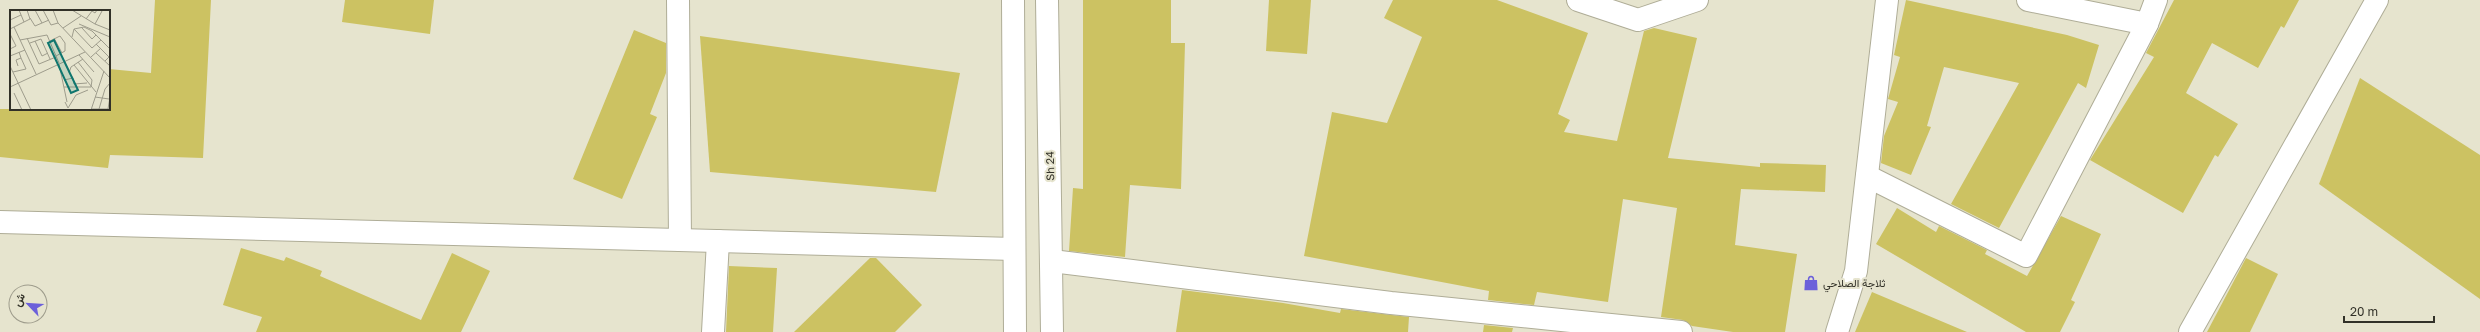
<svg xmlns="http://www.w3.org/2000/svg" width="2480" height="332" viewBox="0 0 2480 332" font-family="'Golos Text',Vazirmatn,sans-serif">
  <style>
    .building { fill: #ccc262 }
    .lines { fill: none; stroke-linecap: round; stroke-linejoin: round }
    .minor-casing { stroke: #afad97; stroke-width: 24 }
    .minor { stroke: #fff; stroke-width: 22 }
    .labels { text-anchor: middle; stroke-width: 4; stroke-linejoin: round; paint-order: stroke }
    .street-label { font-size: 11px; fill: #323128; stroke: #e6e4ce }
    .poi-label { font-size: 11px; fill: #323128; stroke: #e6e4ce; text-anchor: start }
    .inset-road { fill: none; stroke: #9e9c8c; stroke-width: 1 }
    .view { fill: #0f766e; fill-opacity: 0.15; stroke: #0f766e; stroke-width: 2 }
    .inset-edge { fill: none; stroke: #323128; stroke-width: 2 }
  </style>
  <rect width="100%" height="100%" fill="#e6e4ce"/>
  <!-- building -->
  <g class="building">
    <path d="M 155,0 L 211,0 L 203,158 L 110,155 L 108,168 L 0,157 L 0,109 L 109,109 L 109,69 L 151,73 Z"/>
    <path d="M 345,0 L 434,0 L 430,34 L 342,22 Z"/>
    <path d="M 1083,0 L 1171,0 L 1171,43 L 1185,43 L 1181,189 L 1130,185 L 1125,257 L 1069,251 L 1073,188 L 1083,189 Z"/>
    <path d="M 1269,0 L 1311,0 L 1307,54 L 1266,51 Z"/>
    <path d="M 1393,0 L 1497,0 L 1588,33 L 1558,114 L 1570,120 L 1564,132 L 1617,141 L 1644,31 L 1654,28 L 1697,38 L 1668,158 L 1760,167 L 1760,163 L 1826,165 L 1825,192 L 1741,189 L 1735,245 L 1797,254 L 1785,332 L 1733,332 L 1692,326 L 1683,320 L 1661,317 L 1677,208 L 1623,199 L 1608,302 L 1537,292 L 1534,305 L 1488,300 L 1489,291 L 1304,256 L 1332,112 L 1387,123 L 1422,37 L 1384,18 Z"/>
    <path d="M 1906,0 L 2067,35 L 2099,45 L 2086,88 L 2078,83 L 1999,228 L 1951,204 L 2019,83 L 1944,67 L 1927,126 L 1931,127 L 1911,175 L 1881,163 L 1884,136 L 1898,102 L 1888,99 L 1900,57 L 1894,55 Z"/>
    <path d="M 2174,0 L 2299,0 L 2284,28 L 2281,26 L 2258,68 L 2212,43 L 2186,93 L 2238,124 L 2218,157 L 2215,155 L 2183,213 L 2090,160 L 2154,57 L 2146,53 Z"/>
    <path d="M 634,30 L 666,43 L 666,73 L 650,114 L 657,117 L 622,199 L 573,179 Z"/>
    <path d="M 700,36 L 960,73 L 936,192 L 710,172 Z"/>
    <path d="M 2360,78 L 2480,155 L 2480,299 L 2319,184 Z"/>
    <path d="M 1897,208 L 1936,232 L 1939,226 L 1987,250 L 1985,254 L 2027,276 L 2061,216 L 2101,234 L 2071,300 L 2075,302 L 2060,332 L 2026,332 L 1876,244 Z"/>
    <path d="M 241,248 L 284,261 L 286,257 L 322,271 L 320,276 L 421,320 L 452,253 L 490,271 L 461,332 L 256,332 L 262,317 L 223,305 Z"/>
    <path d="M 870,258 L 876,258 L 922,305 L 895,332 L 794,332 Z"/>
    <path d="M 2246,258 L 2278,274 L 2250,332 L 2207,332 Z"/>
    <path d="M 729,266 L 777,268 L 773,332 L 726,332 Z"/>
    <path d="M 1182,290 L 1283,303 L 1340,313 L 1341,309 L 1409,317 L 1408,332 L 1176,332 Z"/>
    <path d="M 1872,292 L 1967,332 L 1855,332 Z"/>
    <path d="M 1484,325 L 1513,328 L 1512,332 L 1483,332 Z"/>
  </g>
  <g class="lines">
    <!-- minor casing -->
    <g class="minor-casing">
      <g id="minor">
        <path d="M 678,0 L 680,240"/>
        <path d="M 1013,0 L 1015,332"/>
        <path d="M 1047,0 L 1052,332"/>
        <path d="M 1578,0 L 1638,20 L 1697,0"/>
        <path d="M 2028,0 L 2147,24 L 2156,0"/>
        <path d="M 1867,176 L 2026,256 L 2147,24"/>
        <path d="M 0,222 L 1014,249"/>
        <path d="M 1052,261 L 1391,303 L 1681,332"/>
        <path d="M 713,332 L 718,241"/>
        <path d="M 1837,332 L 1856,271 L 1887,0"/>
        <path d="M 2190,332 L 2377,0"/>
      </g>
    </g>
    <!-- minor -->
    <use href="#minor" class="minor"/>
  </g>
  <!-- icons -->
  <defs>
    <g id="shop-bare" transform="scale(1.2)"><path d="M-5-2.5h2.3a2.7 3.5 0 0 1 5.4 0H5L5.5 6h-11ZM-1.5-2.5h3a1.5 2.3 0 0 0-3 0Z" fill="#6c60da" stroke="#e6e4ce" stroke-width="2.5" paint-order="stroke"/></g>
  </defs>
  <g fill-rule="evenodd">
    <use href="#shop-bare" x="1811" y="283"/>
  </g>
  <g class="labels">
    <!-- street labels -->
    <g class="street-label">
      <text transform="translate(1050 166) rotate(-91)" y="4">Sh 24</text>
    </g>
    <!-- poi labels -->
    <g class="poi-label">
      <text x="1823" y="287">ثلاجة الصلاحي</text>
    </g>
  </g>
  <!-- overview -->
  <g transform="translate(10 10)">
    <rect width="100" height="100" fill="#e6e4ce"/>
    <path class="inset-road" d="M 9,0 L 14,12M 25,0 L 32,13 L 39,10M 33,0 L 41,15 L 48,13M 43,0 L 48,13 L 100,68M 62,0 L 85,14M 92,1 L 85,14 L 100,20M 20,8 L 25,16 L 32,13M 76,9 L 82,1 L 85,3 L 87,0M 0,10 L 11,5M 69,14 L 100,27M 4,17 L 26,64M 53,18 L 71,6M 72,18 L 82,29 L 86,25M 0,19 L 20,9 L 17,0M 64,19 L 82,38 L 91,30M 0,24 L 6,36 L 0,39M 62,27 L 64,19 L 74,17 L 82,21 L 100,39M 17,28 L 29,54 L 46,47M 44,28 L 52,43M 10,30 L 37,25 L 49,53M 25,31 L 32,46 L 38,43M 40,31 L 50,26 L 55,33 L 55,41 L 46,46M 20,33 L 31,29 L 40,49M 86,34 L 99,47 L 95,51M 86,43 L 100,56M 69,45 L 84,62M 0,46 L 15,40M 81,47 L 91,38M 68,52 L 82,70 L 81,77M 49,54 L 57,92M 64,55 L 86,82M 0,56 L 21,100M 8,56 L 6,50 L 11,48 L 9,42M 3,62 L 16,59 L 11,48M 63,68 L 64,74 L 77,73M 54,70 L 63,68 L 59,63 L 61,57 L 73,49M 0,77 L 75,42M 54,77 L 81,77M 4,83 L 12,100M 85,87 L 99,89M 55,92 L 58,98 L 66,85 L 78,80M 81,99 L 100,99M 89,99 L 95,79 L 100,73M 98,99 L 100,87M 81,100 L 94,61"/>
    <path class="view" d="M 44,30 L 68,80 L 61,83 L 38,33 Z"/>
    <rect width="100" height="100" class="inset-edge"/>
  </g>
  <!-- north arrow -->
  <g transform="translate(28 304) rotate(295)"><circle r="19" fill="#e6e4ce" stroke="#9e9c8c"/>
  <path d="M0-3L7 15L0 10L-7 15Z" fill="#6c60da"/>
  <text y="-6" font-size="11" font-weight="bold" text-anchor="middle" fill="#323128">ش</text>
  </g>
  <!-- scale -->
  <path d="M2344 316v6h90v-6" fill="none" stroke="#323128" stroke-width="2"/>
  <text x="2350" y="316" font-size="12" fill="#323128" stroke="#e6e4ce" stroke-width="3" paint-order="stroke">20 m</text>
</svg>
